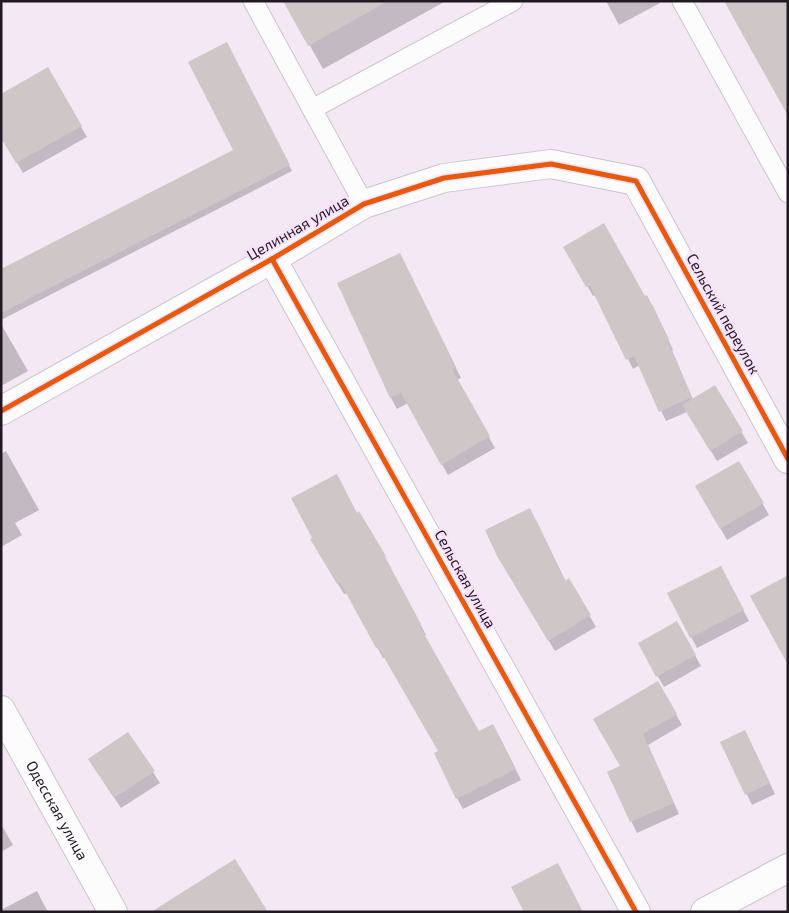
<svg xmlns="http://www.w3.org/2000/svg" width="789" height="913" viewBox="0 0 789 913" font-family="'Exo 2',sans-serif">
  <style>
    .shadow { fill: #0003 }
    .building { fill: #cfc7c7 }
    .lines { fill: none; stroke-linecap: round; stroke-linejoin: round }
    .service-casing { stroke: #ccc4ce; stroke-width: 21 }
    .minor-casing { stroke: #ccc4ce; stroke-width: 30 }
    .service { stroke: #fdfcfd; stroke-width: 19 }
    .minor { stroke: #fdfcfd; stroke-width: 28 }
    .cycleway-casing { stroke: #f7e2fa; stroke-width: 8 }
    .cycleway { stroke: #e8590c; stroke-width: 5 }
    .labels { text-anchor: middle; stroke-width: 5; stroke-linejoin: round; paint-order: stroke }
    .street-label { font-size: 15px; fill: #211922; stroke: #f7e2fa }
  </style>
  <rect width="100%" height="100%" fill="#f3e8f4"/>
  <!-- shadow -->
  <g class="shadow">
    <path d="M 285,1 L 446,1 L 323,69 Z"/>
    <path d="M 606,1 L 659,1 L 660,3 L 619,25 Z"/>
    <path d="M 229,49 L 292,171 L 1,320 L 1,271 L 234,151 Z"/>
    <path d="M 47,69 L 87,137 L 23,173 L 1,135 Z"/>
    <path d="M 565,247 L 645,298 L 653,306 L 673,350 L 672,350 L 693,400 L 715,387 L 748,443 L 717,461 L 687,412 L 666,421 L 640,365 L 633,369 L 596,295 L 593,296 Z"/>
    <path d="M 400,254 L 461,378 L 457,380 L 495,448 L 448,475 L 408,403 L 397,409 L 391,398 L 339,283 Z"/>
    <path d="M 1,324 L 28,371 L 1,386 Z"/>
    <path d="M 6,451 L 39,510 L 15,523 L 22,535 L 1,547 L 1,454 Z"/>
    <path d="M 739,462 L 769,515 L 727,540 L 697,487 Z"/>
    <path d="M 359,513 L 391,568 L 390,568 L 426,635 L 424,636 L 479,732 L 499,736 L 521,780 L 463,809 L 457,798 L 440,751 L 385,657 L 383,658 L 347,593 L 344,594 L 318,550 Z"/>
    <path d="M 536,520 L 566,582 L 569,580 L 596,627 L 555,651 L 498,555 Z"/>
    <path d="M 726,578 L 749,621 L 697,648 L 668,594 Z"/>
    <path d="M 677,623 L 701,666 L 664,687 L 639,644 Z"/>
    <path d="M 658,683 L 682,725 L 648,745 L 679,814 L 637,833 L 608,773 L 622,767 Z"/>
    <path d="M 128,734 L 160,783 L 121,808 L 96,770 Z"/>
    <path d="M 722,743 L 751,743 L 775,794 L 752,805 Z"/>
    <path d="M 1,824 L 13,845 L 1,852 Z"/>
    <path d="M 37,891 L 48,912 L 1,912 L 1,910 Z"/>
  </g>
  <!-- building -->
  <g class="building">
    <path d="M 283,1 L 388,1 L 308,46 Z"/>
    <path d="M 724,1 L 788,1 L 788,116 Z"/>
    <path d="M 227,42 L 290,165 L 1,313 L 1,269 L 233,150 L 188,62 Z"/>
    <path d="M 48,67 L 82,126 L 16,163 L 1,138 L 1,94 Z"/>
    <path d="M 604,223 L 645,296 L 647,295 L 669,339 L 667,340 L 692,397 L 659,412 L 634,356 L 626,360 L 590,286 L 586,287 L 563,247 Z"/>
    <path d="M 400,253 L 456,367 L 452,369 L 490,436 L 441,465 L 401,393 L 390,398 L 337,283 Z"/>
    <path d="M 715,385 L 743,431 L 710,451 L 682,405 Z"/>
    <path d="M 739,461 L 764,503 L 720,529 L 695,486 Z"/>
    <path d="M 337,474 L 357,513 L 359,511 L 386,556 L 385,557 L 421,624 L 419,625 L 479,731 L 493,724 L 516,769 L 456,799 L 434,753 L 438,751 L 378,647 L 376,648 L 340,582 L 337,584 L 310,539 L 312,538 L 291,498 Z"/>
    <path d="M 530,508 L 565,581 L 569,578 L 591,615 L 548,641 L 497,556 L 485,530 Z"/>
    <path d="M 721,566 L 744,610 L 690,638 L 667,593 Z"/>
    <path d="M 788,575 L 788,665 L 750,596 Z"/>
    <path d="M 677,621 L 696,655 L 656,677 L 638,643 Z"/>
    <path d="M 658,681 L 677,714 L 643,734 L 674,803 L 630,822 L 607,772 L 620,766 L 593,719 Z"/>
    <path d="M 745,730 L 770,783 L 745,795 L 720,742 Z"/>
    <path d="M 128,732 L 155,771 L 114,798 L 88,759 Z"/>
    <path d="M 235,859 L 268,912 L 151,912 Z"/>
    <path d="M 558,863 L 583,912 L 524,912 L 511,887 Z"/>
  </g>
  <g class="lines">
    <!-- service casing -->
    <g class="service-casing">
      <g id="service">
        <path d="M 253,1 L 364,204"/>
        <path d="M 682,1 L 788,193"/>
        <path d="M 312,109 L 513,1"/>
      </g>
    </g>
    <!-- minor casing -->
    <g class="minor-casing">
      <g id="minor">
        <path d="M 272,259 L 636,912"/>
        <path d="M 1,411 L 272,259 L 364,204 L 444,178 L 551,164 L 636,181 L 788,459"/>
        <path id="s1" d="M 1,710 L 113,912"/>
        <path d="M 705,912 L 788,868"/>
      </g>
    </g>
    <!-- service -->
    <use href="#service" class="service"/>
    <!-- minor -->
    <use href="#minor" class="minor"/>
    <!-- cycleway casing -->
    <g class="cycleway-casing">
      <g id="cycleway">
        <path d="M 272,259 L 636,912"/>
        <path d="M 1,411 L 272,259 L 364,204 L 444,178 L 551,164 L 636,181 L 788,459"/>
      </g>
    </g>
    <!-- cycleway -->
    <use href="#cycleway" class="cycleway"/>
  </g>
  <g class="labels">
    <!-- street labels -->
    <g class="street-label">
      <text transform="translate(298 228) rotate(-30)" y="5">Целинная улица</text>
      <text transform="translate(723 314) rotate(61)" y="5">Сельский переулок</text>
      <text transform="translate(465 579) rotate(61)" y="5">Сельская улица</text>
      <text dy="5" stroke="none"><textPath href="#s1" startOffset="115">Одесская улица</textPath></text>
    </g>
  </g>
  <!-- border -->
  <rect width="789" height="913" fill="none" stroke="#211922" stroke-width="5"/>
</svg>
